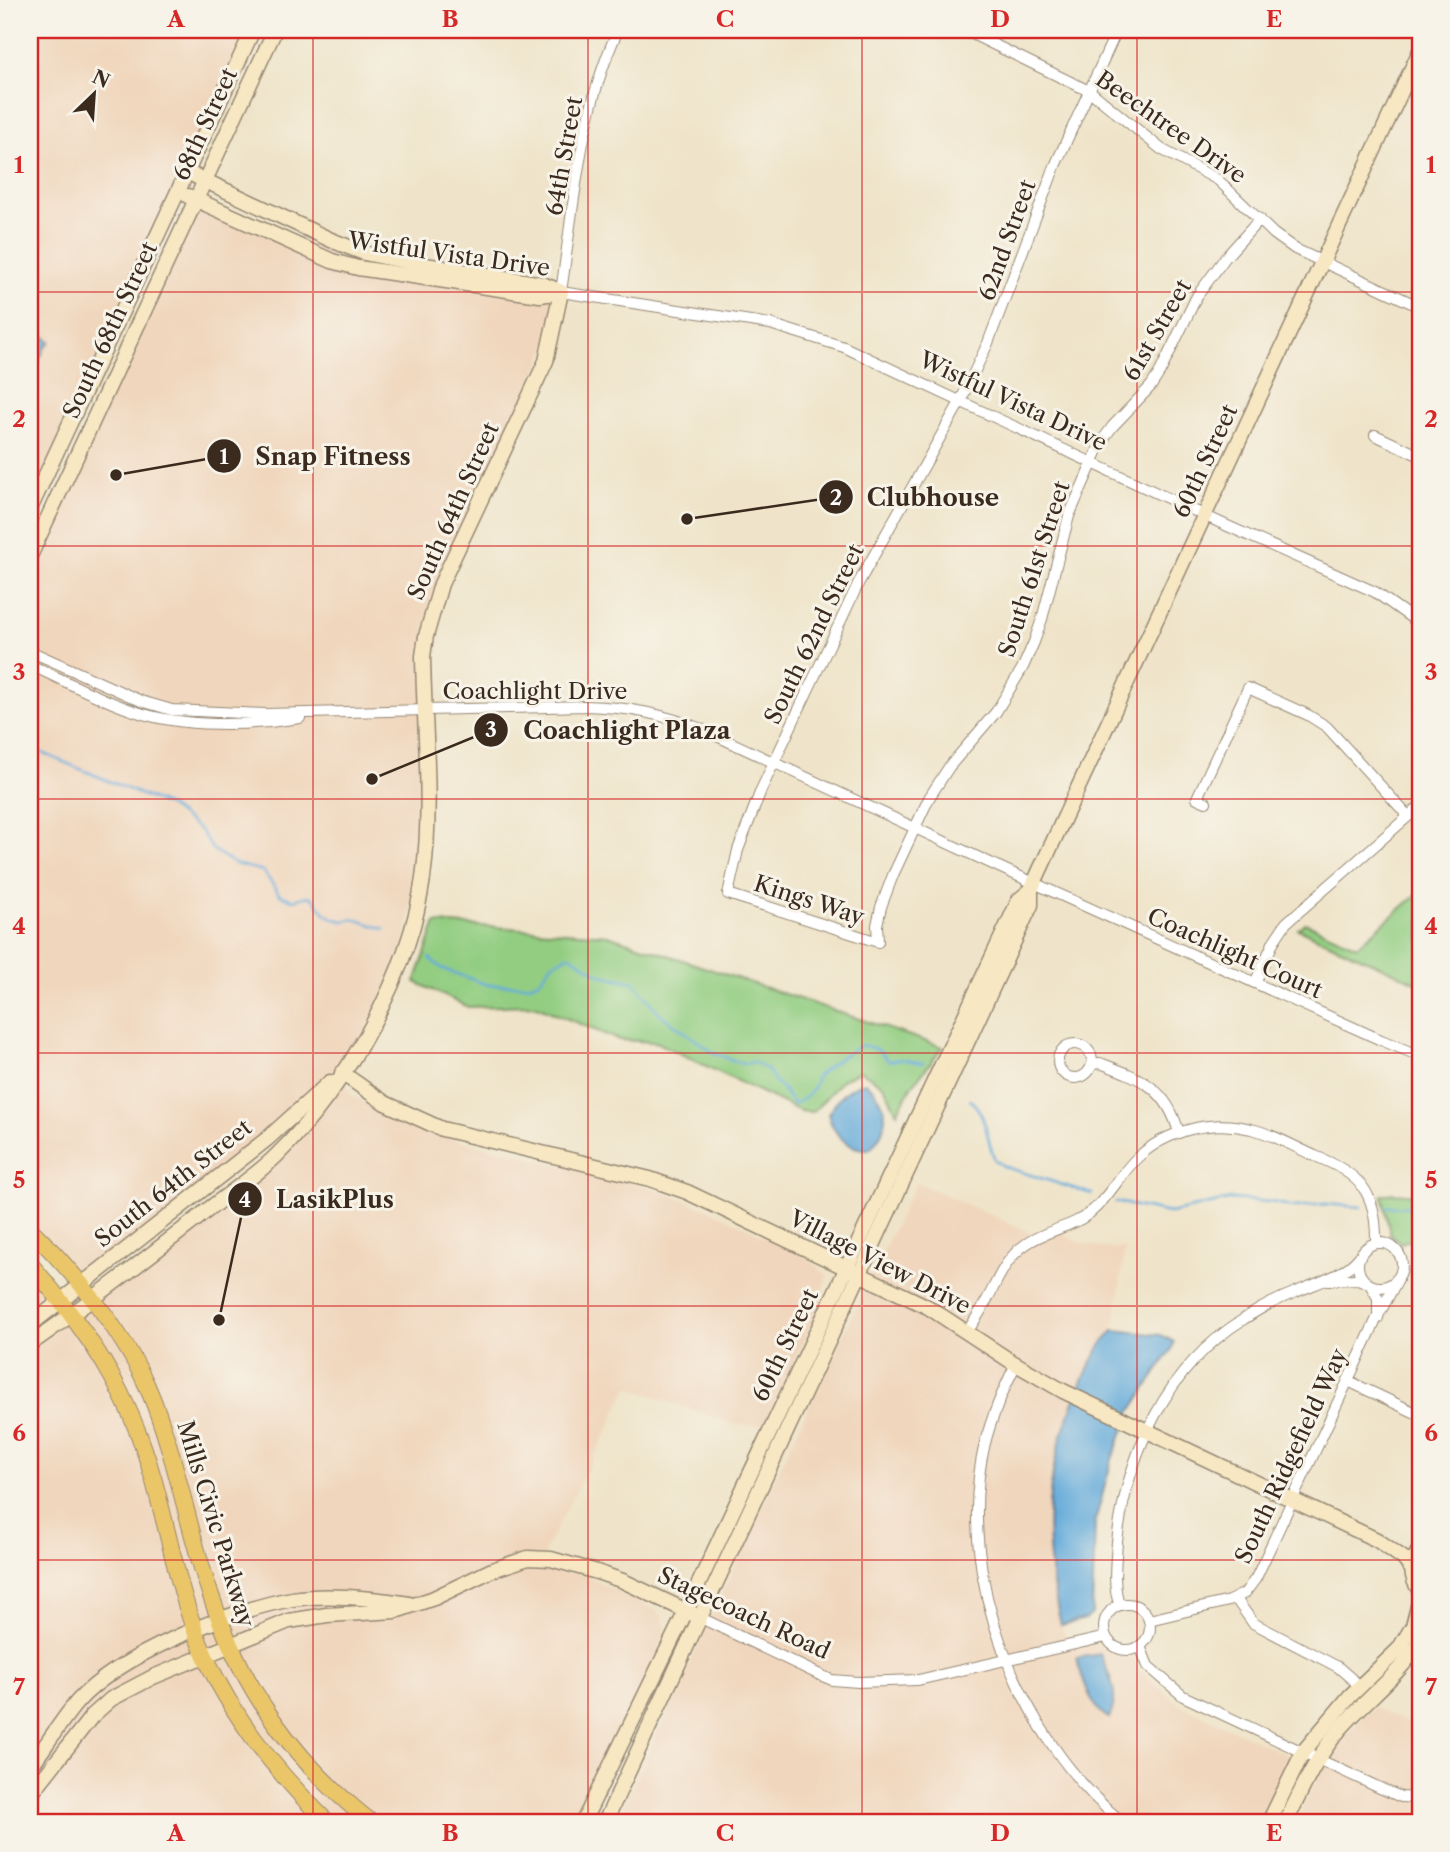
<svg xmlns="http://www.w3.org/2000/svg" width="1450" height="1852" viewBox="0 0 1450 1852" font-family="'Libre Caslon Text',serif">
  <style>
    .built { fill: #f0d6bc }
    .green { fill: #92cd81; stroke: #667c50; stroke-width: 2 }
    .water { fill: #64aada; stroke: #506a7c; stroke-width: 2 }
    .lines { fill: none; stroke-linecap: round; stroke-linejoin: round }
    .stream { stroke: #64aada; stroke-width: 2.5 }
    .street-casing { stroke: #958774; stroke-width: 12 }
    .secondary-casing { stroke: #958774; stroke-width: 17 }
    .primary-casing { stroke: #958774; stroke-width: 18 }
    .street { stroke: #fff; stroke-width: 10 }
    .secondary { stroke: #f7e8c3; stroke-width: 14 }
    .primary { stroke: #ebc669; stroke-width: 16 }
    .grid { fill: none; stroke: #d62828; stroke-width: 2; stroke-opacity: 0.55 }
    .labels { text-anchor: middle; stroke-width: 6; stroke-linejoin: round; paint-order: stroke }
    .street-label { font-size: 23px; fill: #3b2a1e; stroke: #f7f3e8 }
    .leader { fill: none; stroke: #3b2a1e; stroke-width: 2.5 }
    .callout-dot { fill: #3b2a1e; stroke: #f7f3e8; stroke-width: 2.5 }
    .mark-label { font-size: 21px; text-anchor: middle; font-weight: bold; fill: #fff }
    .callout-label { font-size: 24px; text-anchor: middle; font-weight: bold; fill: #3b2a1e; stroke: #f7f3e8; stroke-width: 6; stroke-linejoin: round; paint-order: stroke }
    .neatline { fill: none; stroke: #d62828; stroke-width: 2.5 }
    .grid-label { font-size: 23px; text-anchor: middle; font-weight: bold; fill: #d62828 }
  </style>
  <rect width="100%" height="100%" fill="#f7f3e8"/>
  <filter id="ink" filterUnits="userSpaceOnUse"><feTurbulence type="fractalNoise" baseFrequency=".0143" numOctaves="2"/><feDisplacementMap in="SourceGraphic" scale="14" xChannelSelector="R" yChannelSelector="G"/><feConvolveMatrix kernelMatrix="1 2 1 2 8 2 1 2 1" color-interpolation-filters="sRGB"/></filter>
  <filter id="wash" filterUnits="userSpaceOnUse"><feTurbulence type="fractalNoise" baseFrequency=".00686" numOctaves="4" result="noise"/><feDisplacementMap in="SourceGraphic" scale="28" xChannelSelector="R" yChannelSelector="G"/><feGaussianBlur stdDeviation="1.57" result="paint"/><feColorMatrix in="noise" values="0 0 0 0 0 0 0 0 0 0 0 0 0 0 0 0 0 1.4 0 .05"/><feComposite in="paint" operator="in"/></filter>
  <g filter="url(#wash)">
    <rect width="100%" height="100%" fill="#efe4c9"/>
    <!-- built -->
    <g class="built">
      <path d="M 30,30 L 253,30 L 30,509 Z"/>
      <path d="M 195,200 L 359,265 L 561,292 L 554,329 L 426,636 L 427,835 L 398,970 L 342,1073 L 351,1096 L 425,1132 L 639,1184 L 708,1209 L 805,1256 L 827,1275 L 816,1316 L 765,1423 L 761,1425 L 737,1425 L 727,1422 L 628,1387 L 602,1442 L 545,1550 L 541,1569 L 563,1574 L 576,1572 L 654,1609 L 663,1617 L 666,1629 L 658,1652 L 632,1708 L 582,1796 L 571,1822 L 30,1822 L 30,1264 L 72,1314 L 276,1156 L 326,1097 L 80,1285 L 30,1229 L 30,556 Z"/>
      <path d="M 916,1182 L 1038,1236 L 1061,1229 L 1067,1237 L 1085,1244 L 1103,1248 L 1125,1248 L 1114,1330 L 1108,1336 L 1058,1447 L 1051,1484 L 1048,1526 L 1049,1557 L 1055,1596 L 1068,1650 L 1099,1643 L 1114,1654 L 1124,1657 L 1133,1656 L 1140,1671 L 1178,1704 L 1291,1757 L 1261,1822 L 616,1822 L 790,1446 Z"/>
      <path d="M 1373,1707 L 1420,1729 L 1420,1822 L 1295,1822 L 1324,1763 L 1348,1733 Z"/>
    </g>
    <!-- green -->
    <g class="green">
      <path d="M 1420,892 L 1420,984 L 1298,929 L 1305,923 L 1357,946 Z"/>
      <path d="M 436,923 L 608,935 L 943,1047 L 911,1087 L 897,1113 L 884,1086 L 860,1071 L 842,1080 L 813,1112 L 800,1111 L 656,1042 L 619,1040 L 534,1005 L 468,1007 L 415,982 Z"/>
      <path d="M 1393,1193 L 1420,1195 L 1420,1236 L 1401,1243 L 1390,1234 L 1382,1195 Z"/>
    </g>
    <!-- water -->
    <g class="water">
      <path d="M 40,332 L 50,342 L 45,347 L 30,382 L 30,334 Z"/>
      <path d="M 866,1083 C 890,1103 891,1127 870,1149 C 849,1151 833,1134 828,1114 C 838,1099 847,1085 866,1083 Z"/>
      <path d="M 1114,1330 L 1161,1335 L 1174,1342 L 1172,1349 L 1131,1411 L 1112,1459 L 1095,1522 L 1092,1613 L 1085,1619 L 1061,1625 C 1041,1539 1043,1471 1079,1390 C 1087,1370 1098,1345 1114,1330 Z"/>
      <path d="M 1100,1654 C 1110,1679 1121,1693 1109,1718 C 1090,1709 1083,1677 1076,1658 Z"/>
    </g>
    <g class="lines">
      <!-- stream -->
      <g class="stream">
        <path d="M 30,745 L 33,749 L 168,806 L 200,830 L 213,850 L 235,864 L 263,871 L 280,895 L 293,900 L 308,896 L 313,898 L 326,914 L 335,919 L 343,921 L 354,919 L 385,929"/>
        <path d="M 429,958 L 443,969 L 488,985 L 529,985 L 539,981 L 553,963 L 570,955 L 601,975 L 634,982 L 660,1014 L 714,1053 L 743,1064 L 753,1062 L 768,1070 L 775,1082 L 782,1088 L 793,1104 C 805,1101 815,1089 817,1076 C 832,1063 845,1053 862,1045 L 878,1050 L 889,1061 L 900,1059 L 923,1063"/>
        <path d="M 970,1100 C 988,1115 986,1140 995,1160 L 1005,1167 L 1092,1194"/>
        <path d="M 1116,1202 L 1170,1213 L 1232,1199 L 1270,1202 L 1296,1207 L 1325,1204 L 1361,1207"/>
        <path d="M 1386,1207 L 1420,1206"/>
      </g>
    </g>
  </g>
  <g filter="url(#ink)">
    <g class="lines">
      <!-- street casing -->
      <g class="street-casing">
        <g id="street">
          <path d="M 618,30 C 580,112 574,203 561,292 L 770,324 L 844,347 L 1223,524 L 1375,592 L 1420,624"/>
          <path d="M 964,30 L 1091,92 L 1161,149 L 1218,180 L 1274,234 L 1295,249 L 1420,307"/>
          <path d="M 1117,30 L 1055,166 L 988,343 L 960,402 L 859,582 L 761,790 L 738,850 L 728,894 L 878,942 L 877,925 L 881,907 L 893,875 L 929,798 L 949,767 L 996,712 L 1023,667 L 1034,642 L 1042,619 L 1069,516 L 1102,441 L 1112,427 L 1151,386 L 1160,372 L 1197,296 L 1225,258 L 1260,219"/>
          <path d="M 1375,435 L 1420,456"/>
          <path d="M 30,651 L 141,701 L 172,710 L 266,714 L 585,706 C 629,707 663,714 704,730 L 1014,874 L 1381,1040 L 1420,1056"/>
          <path d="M 30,665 C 64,680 98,699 134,711 C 182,728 250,726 300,718"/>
          <path d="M 1206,802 L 1197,798 L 1248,688 L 1308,715 L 1327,727 L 1408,816"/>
          <path d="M 1255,983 L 1274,941 L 1286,923 L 1420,806"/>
          <circle cx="1075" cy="1061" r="17"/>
          <path d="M 1093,1064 L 1100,1063 C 1140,1078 1167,1087 1179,1133"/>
          <circle cx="1380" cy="1265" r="22"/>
          <path d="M 1329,1280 L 1358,1279 L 1365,1282"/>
          <path d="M 1371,1286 L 1378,1298 L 1378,1318"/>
          <path d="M 967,1332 C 973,1323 979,1314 984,1305 C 997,1283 1004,1259 1026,1244 C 1047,1229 1073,1228 1092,1211 C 1110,1196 1120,1174 1137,1158 C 1167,1130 1212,1119 1251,1129 C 1274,1134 1294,1147 1315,1156 C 1361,1174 1377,1193 1376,1243"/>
          <path d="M 1016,1364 C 1003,1390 992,1416 985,1443 C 953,1574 1020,1739 1122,1822"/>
          <path d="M 1348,1381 L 1420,1415"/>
          <path d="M 1236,1599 L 1253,1623 L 1338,1667 L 1361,1687"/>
          <circle cx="1127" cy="1627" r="23"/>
          <path d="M 1120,1605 C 1112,1589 1116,1560 1117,1542 C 1127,1454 1166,1367 1244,1319 C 1260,1308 1278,1299 1296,1292 C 1318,1282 1344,1276 1360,1256"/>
          <path d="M 701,1618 L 820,1675 L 832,1680 L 858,1682 L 918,1680 L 1106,1637"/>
          <path d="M 1149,1620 L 1229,1601 L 1245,1593 L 1256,1578 L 1377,1318 L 1398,1279"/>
          <path d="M 1140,1646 L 1148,1666 L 1183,1696 L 1382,1789 L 1401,1797 L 1420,1798"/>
        </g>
      </g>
      <!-- secondary casing -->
      <g class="secondary-casing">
        <g id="secondary">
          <path d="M 195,176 L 331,240 L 364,253 L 419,264 L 542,284 L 560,291"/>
          <path d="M 188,196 L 332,261 L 358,268 L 540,295 L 561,292"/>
          <path d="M 30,509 L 253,30"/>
          <path d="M 30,556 L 275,30"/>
          <path d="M 342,1073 L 385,1103 L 442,1129 L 650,1179 L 687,1192 L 928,1307 L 1009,1360 L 1063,1391 L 1377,1540 L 1403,1558 L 1412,1569"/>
          <path d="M 30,1325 L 267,1139 L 330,1082"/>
          <path d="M 30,1344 C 88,1304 143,1261 199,1217 C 224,1196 254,1178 277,1155 C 346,1087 410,974 423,878 C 433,805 424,729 423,656 L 426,636 L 441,584 L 546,361 L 561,292"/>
          <path d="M 1420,1549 C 1410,1563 1410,1577 1420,1591"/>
          <path d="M 30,1767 C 46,1746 60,1722 77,1702 C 119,1655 230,1610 292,1599 C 329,1593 372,1598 409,1604"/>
          <path d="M 30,1795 L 92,1716 L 111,1699 L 153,1677 L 289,1621 L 327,1615 L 396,1611 L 434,1598 L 492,1570 L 528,1558 L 551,1559 L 597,1572 L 623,1581 L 693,1614"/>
          <path d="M 583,1822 L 686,1611 L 1019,900 L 1031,890 L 1039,872 L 1420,51"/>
          <path d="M 605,1822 L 1031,905 L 1031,890"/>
          <path d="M 1269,1822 L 1303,1752 L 1350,1696 L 1399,1649 L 1413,1626 L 1420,1599"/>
          <path d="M 1286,1822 C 1302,1789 1316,1757 1340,1729 C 1366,1699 1398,1676 1420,1642"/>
        </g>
      </g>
      <!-- primary casing -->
      <g class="primary-casing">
        <g id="primary">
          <path d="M 30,1229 C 74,1272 122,1330 147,1386 C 176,1452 186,1523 209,1590 C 240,1686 292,1760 371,1822"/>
          <path d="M 30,1264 C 88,1331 129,1391 153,1478 C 170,1537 180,1600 205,1656 C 234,1720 277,1773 327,1822"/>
        </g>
      </g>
      <!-- street -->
      <use href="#street" class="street"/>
      <!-- secondary -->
      <use href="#secondary" class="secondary"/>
      <!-- primary -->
      <use href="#primary" class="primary"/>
    </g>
  </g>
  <!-- grid -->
  <path class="grid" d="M 313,30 L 313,1822M 588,30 L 588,1822M 862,30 L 862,1822M 1137,30 L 1137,1822M 30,292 L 1420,292M 30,546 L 1420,546M 30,799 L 1420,799M 30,1053 L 1420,1053M 30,1306 L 1420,1306M 30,1560 L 1420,1560"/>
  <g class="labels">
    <!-- street labels -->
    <g class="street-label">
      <text transform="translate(205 124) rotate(-65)" y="8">68th Street</text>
      <text transform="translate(1171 127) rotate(35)" y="8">Beechtree Drive</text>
      <text transform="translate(564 156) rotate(-80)" y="8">64th Street</text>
      <text transform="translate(1007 240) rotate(-70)" y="8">62nd Street</text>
      <text transform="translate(449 254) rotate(8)" y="8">Wistful Vista Drive</text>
      <text transform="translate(110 330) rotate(-65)" y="8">South 68th Street</text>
      <text transform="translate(1157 330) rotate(-60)" y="8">61st Street</text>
      <text transform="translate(1013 401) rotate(25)" y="8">Wistful Vista Drive</text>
      <text transform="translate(1205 461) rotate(-65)" y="8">60th Street</text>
      <text transform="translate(453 511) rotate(-66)" y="8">South 64th Street</text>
      <text transform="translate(1034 569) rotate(-72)" y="8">South 61st Street</text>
      <text transform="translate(814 634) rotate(-64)" y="8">South 62nd Street</text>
      <text x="535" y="699">Coachlight Drive</text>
      <text transform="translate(809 900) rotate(18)" y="8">Kings Way</text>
      <text transform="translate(1235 953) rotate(24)" y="8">Coachlight Court</text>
      <text transform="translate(173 1183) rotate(-38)" y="8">South 64th Street</text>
      <text transform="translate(880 1262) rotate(27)" y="8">Village View Drive</text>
      <text transform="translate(785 1345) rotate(-64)" y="8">60th Street</text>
      <text transform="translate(1291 1456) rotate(-65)" y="8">South Ridgefield Way</text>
      <text transform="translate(216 1524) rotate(73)" y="8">Mills Civic Parkway</text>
      <text transform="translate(744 1613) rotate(25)" y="8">Stagecoach Road</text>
    </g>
  </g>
  <!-- callouts -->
  <path class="leader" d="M116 475L224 456M687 519L836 497M372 779L491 730M219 1320L245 1199"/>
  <g class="callout-dot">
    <circle cx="116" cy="475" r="7"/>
    <circle cx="687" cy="519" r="7"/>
    <circle cx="372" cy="779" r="7"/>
    <circle cx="219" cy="1320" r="7"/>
    <circle cx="224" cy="456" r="18"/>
    <circle cx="836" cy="497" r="18"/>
    <circle cx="491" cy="730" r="18"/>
    <circle cx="245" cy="1199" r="18"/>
  </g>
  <g class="mark-label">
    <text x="224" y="464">1</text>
    <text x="836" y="505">2</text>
    <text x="491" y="737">3</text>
    <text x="245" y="1207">4</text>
  </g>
  <g class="callout-label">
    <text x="333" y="465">Snap Fitness</text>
    <text x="933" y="506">Clubhouse</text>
    <text x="627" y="739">Coachlight Plaza</text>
    <text x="335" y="1208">LasikPlus</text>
  </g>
  <!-- margin -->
  <rect width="1450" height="1852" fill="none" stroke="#f7f3e8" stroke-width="77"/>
  <!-- north arrow -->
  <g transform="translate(94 94) rotate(25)" stroke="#f7f3e8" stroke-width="5" paint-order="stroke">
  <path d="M0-5L12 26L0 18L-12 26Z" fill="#3b2a1e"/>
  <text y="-10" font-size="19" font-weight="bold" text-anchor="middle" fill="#3b2a1e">N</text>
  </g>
  <rect x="38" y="38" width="1374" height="1776" class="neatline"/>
  <g class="grid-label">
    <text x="176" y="27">A</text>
    <text x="450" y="27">B</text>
    <text x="725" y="27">C</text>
    <text x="1000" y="27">D</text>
    <text x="1274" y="27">E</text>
    <text x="19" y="173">1</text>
    <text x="1431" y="173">1</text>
    <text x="19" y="427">2</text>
    <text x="1431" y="427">2</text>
    <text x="19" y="680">3</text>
    <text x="1431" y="680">3</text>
    <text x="19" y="934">4</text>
    <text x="1431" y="934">4</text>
    <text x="19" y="1188">5</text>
    <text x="1431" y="1188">5</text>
    <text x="19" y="1441">6</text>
    <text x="1431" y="1441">6</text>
    <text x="19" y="1695">7</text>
    <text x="1431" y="1695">7</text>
    <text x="176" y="1841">A</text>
    <text x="450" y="1841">B</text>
    <text x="725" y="1841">C</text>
    <text x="1000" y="1841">D</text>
    <text x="1274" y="1841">E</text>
  </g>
</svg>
